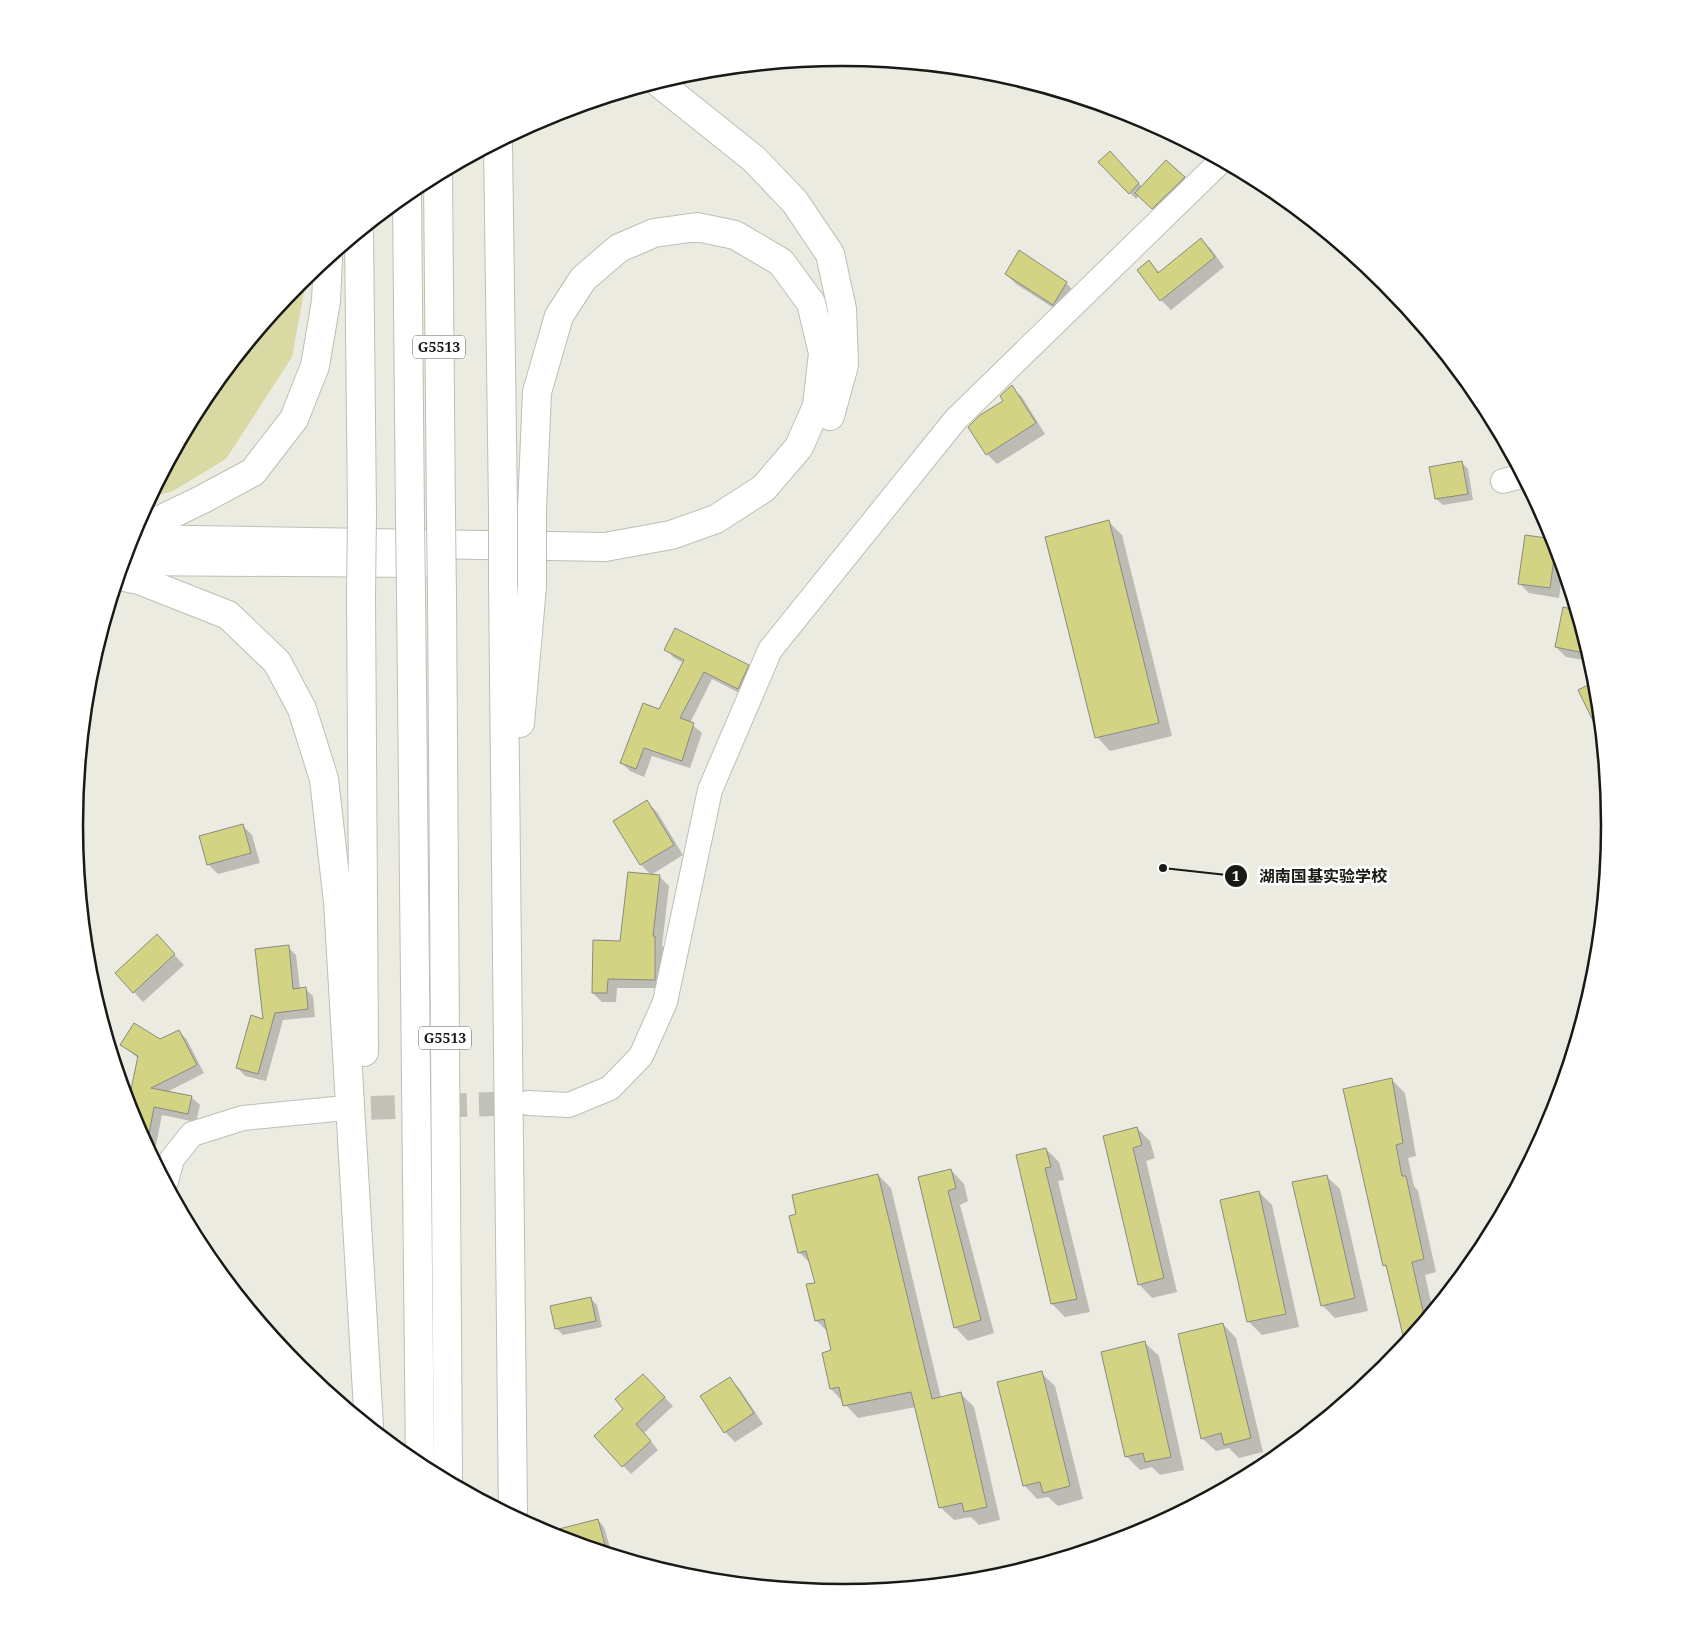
<svg xmlns="http://www.w3.org/2000/svg" width="1685" height="1651" viewBox="0 0 1685 1651" font-family="'Noto Serif','Noto Sans SC',serif">
  <style>
    .green { fill: #d9daa3 }
    .shadow { fill: #0003 }
    .building { fill: #d3d384; stroke: #8a8a81 }
    .lines { fill: none; stroke-linecap: round; stroke-linejoin: round }
    .minor-tunnel { stroke: #c1c1b8; stroke-width: 24; stroke-dasharray: 24 12; stroke-linecap: butt }
    .minor-casing { stroke: #bebfb4; stroke-width: 26 }
    .highway-casing { stroke: #bebfb4; stroke-width: 30 }
    .minor { stroke: #fff; stroke-width: 24 }
    .highway { stroke: #fff; stroke-width: 28 }
    .highway-bridge-casing { stroke: #bebfb4; stroke-width: 30; stroke-linecap: butt }
    .highway-bridge { stroke: #fff; stroke-width: 28 }
    .labels { text-anchor: middle; stroke-width: 5; stroke-linejoin: round; paint-order: stroke }
    .shield { fill: #fff; stroke: #5e5e5b; stroke-width: 1 }
    .shield-label { font-size: 14px; font-weight: bold; fill: #191915 }
    .rim { fill: none; stroke: #191915; stroke-width: 2.5 }
    .leader { fill: none; stroke: #191915; stroke-width: 2 }
    .callout-dot { fill: #191915; stroke: #fff; stroke-width: 2 }
    .mark-label { font-size: 15px; text-anchor: middle; font-weight: bold; fill: #fff }
    .callout-label { font-size: 16px; text-anchor: middle; font-weight: bold; fill: #191915; stroke: #fff; stroke-width: 5; stroke-linejoin: round; paint-order: stroke }
  </style>
  <rect width="100%" height="100%" fill="#ebebe1"/>
  <!-- green -->
  <path class="green" d="M 307,276 L 292,357 L 226,459 L 173,491 L 151,497 L 204,399 L 300,282 Z"/>
  <!-- shadow -->
  <g class="shadow">
    <path d="M 1117,159 L 1142,187 L 1184,178 L 1194,188 L 1163,218 L 1139,195 L 1136,199 L 1099,162 Z"/>
    <path d="M 1201,239 L 1211,249 L 1224,267 L 1171,310 L 1161,300 L 1138,270 L 1149,262 L 1160,273 Z"/>
    <path d="M 1006,274 L 1066,283 L 1076,293 L 1063,314 L 1016,284 Z"/>
    <path d="M 1012,387 L 1022,397 L 1045,434 L 997,464 L 987,454 L 969,427 L 1005,401 Z"/>
    <path d="M 1461,462 L 1468,469 L 1473,500 L 1443,505 L 1436,499 Z"/>
    <path d="M 1109,522 L 1122,535 L 1172,736 L 1110,751 L 1097,737 Z"/>
    <path d="M 1526,536 L 1555,541 L 1563,569 L 1559,598 L 1529,593 L 1519,583 Z"/>
    <path d="M 1576,611 L 1591,661 L 1566,657 L 1556,647 Z"/>
    <path d="M 666,649 L 748,666 L 756,675 L 747,697 L 712,679 L 690,723 L 702,733 L 690,768 L 652,756 L 644,777 L 630,771 L 621,762 L 660,711 L 684,663 L 674,658 Z"/>
    <path d="M 647,802 L 657,812 L 683,855 L 651,875 L 641,865 L 615,822 Z"/>
    <path d="M 242,825 L 252,835 L 260,863 L 218,874 L 208,864 Z"/>
    <path d="M 659,876 L 669,886 L 662,946 L 664,947 L 664,988 L 617,988 L 616,1002 L 602,1002 L 593,993 Z"/>
    <path d="M 166,946 L 184,965 L 143,1002 L 134,992 Z"/>
    <path d="M 288,947 L 296,955 L 300,989 L 305,989 L 313,996 L 315,1017 L 283,1020 L 266,1081 L 245,1076 L 238,1068 L 264,1020 Z"/>
    <path d="M 179,1031 L 187,1040 L 204,1073 L 167,1092 L 191,1097 L 200,1105 L 196,1122 L 162,1115 L 155,1150 L 149,1149 L 133,1119 L 129,1107 L 139,1059 L 122,1045 L 160,1041 Z"/>
    <path d="M 1392,1080 L 1405,1093 L 1416,1156 L 1408,1158 L 1414,1186 L 1418,1191 L 1436,1272 L 1425,1275 L 1433,1311 L 1406,1343 L 1389,1270 L 1384,1265 Z"/>
    <path d="M 1137,1128 L 1150,1141 L 1155,1158 L 1146,1161 L 1177,1292 L 1152,1298 L 1139,1284 L 1104,1137 Z"/>
    <path d="M 1046,1149 L 1059,1162 L 1064,1180 L 1058,1181 L 1090,1312 L 1065,1317 L 1052,1304 L 1018,1156 Z"/>
    <path d="M 951,1170 L 964,1184 L 968,1201 L 960,1205 L 994,1333 L 968,1341 L 955,1327 L 920,1178 Z"/>
    <path d="M 878,1175 L 891,1188 L 941,1398 L 961,1394 L 974,1407 L 1000,1520 L 979,1525 L 971,1517 L 954,1520 L 940,1507 L 916,1407 L 858,1418 L 831,1389 L 823,1354 L 832,1351 L 828,1332 L 816,1320 L 816,1284 L 811,1264 L 799,1252 Z"/>
    <path d="M 1326,1176 L 1340,1189 L 1368,1311 L 1335,1318 L 1322,1305 Z"/>
    <path d="M 1259,1192 L 1272,1205 L 1299,1327 L 1262,1335 L 1249,1322 L 1222,1201 Z"/>
    <path d="M 590,1298 L 597,1305 L 602,1327 L 563,1335 L 557,1329 L 552,1307 Z"/>
    <path d="M 1223,1324 L 1236,1338 L 1263,1452 L 1239,1458 L 1229,1448 L 1216,1451 L 1202,1438 Z"/>
    <path d="M 1145,1343 L 1159,1356 L 1184,1470 L 1160,1475 L 1152,1467 L 1140,1470 L 1126,1456 Z"/>
    <path d="M 1041,1373 L 1055,1386 L 1083,1499 L 1058,1506 L 1048,1497 L 1037,1499 L 1024,1485 Z"/>
    <path d="M 729,1378 L 739,1388 L 763,1424 L 735,1442 L 725,1432 L 702,1396 Z"/>
    <path d="M 652,1384 L 673,1406 L 644,1433 L 658,1450 L 631,1474 L 596,1436 Z"/>
    <path d="M 598,1520 L 604,1527 L 612,1554 L 563,1540 L 561,1530 Z"/>
  </g>
  <!-- building -->
  <g class="building">
    <path d="M 1110,151 L 1139,183 L 1129,194 L 1098,162 Z"/>
    <path d="M 1166,160 L 1185,177 L 1152,209 L 1135,193 Z"/>
    <path d="M 1201,238 L 1215,257 L 1160,301 L 1137,270 L 1149,260 L 1158,273 Z"/>
    <path d="M 1019,250 L 1067,282 L 1053,305 L 1005,274 Z"/>
    <path d="M 1012,385 L 1036,423 L 986,455 L 968,427 L 980,415 L 1003,401 L 1000,396 Z"/>
    <path d="M 1462,461 L 1468,494 L 1435,499 L 1429,467 Z"/>
    <path d="M 1109,520 L 1159,723 L 1095,738 L 1045,537 Z"/>
    <path d="M 1525,535 L 1554,539 L 1556,544 L 1550,588 L 1518,584 Z"/>
    <path d="M 1563,607 L 1576,610 L 1589,654 L 1555,647 Z"/>
    <path d="M 675,628 L 749,665 L 738,689 L 704,672 L 680,718 L 694,723 L 682,761 L 644,748 L 636,769 L 620,763 L 643,703 L 659,709 L 684,660 L 664,650 Z"/>
    <path d="M 1596,681 L 1602,734 L 1600,735 L 1578,690 Z"/>
    <path d="M 647,800 L 674,845 L 640,865 L 613,821 Z"/>
    <path d="M 243,824 L 251,853 L 207,865 L 199,836 Z"/>
    <path d="M 628,872 L 660,875 L 653,936 L 655,936 L 655,980 L 608,979 L 607,993 L 592,993 L 593,940 L 620,941 Z"/>
    <path d="M 157,934 L 175,954 L 133,993 L 115,973 Z"/>
    <path d="M 289,945 L 293,989 L 306,987 L 308,1009 L 275,1013 L 258,1074 L 236,1068 L 251,1015 L 263,1019 L 255,949 Z"/>
    <path d="M 134,1023 L 160,1039 L 179,1030 L 197,1065 L 151,1088 L 192,1096 L 188,1114 L 154,1107 L 147,1145 L 133,1119 L 128,1104 L 138,1056 L 120,1045 Z"/>
    <path d="M 1392,1078 L 1403,1143 L 1396,1145 L 1402,1176 L 1406,1176 L 1424,1259 L 1412,1262 L 1425,1320 L 1405,1344 L 1386,1265 L 1383,1266 L 1343,1089 Z"/>
    <path d="M 1137,1127 L 1142,1145 L 1133,1148 L 1164,1278 L 1138,1285 L 1103,1136 Z"/>
    <path d="M 1046,1148 L 1051,1167 L 1045,1168 L 1077,1299 L 1051,1304 L 1016,1155 Z"/>
    <path d="M 951,1169 L 956,1188 L 948,1191 L 981,1320 L 954,1328 L 918,1177 Z"/>
    <path d="M 878,1174 L 932,1399 L 961,1392 L 987,1507 L 964,1512 L 962,1503 L 939,1508 L 911,1392 L 843,1406 L 839,1387 L 830,1389 L 822,1353 L 831,1350 L 824,1319 L 815,1321 L 806,1284 L 815,1283 L 806,1251 L 798,1253 L 789,1216 L 796,1214 L 792,1195 Z"/>
    <path d="M 1327,1175 L 1355,1298 L 1321,1306 L 1292,1182 Z"/>
    <path d="M 1259,1191 L 1286,1314 L 1247,1322 L 1220,1200 Z"/>
    <path d="M 591,1297 L 596,1321 L 555,1329 L 550,1306 Z"/>
    <path d="M 1223,1323 L 1251,1438 L 1224,1445 L 1221,1433 L 1201,1439 L 1178,1334 Z"/>
    <path d="M 1145,1341 L 1171,1457 L 1145,1462 L 1143,1453 L 1125,1457 L 1101,1352 Z"/>
    <path d="M 1042,1371 L 1070,1486 L 1043,1493 L 1040,1482 L 1023,1486 L 997,1382 Z"/>
    <path d="M 643,1374 L 665,1397 L 636,1424 L 651,1441 L 622,1467 L 594,1436 L 623,1409 L 615,1399 Z"/>
    <path d="M 730,1377 L 754,1413 L 724,1433 L 700,1396 Z"/>
    <path d="M 598,1519 L 607,1553 L 562,1539 L 559,1529 Z"/>
  </g>
  <g class="lines">
    <!-- minor-tunnel -->
    <path class="minor-tunnel" d="M 335,1109 L 527,1103"/>
    <!-- minor casing -->
    <g class="minor-casing">
      <g id="minor">
        <path d="M 1503,481 L 1522,476"/>
        <path d="M 528,1103 L 569,1105 L 610,1088 L 641,1056 L 665,1002 L 710,790 L 770,650 L 956,419 L 1221,161"/>
        <path d="M 166,1181 L 172,1159 L 192,1134 L 243,1118 L 335,1109"/>
      </g>
    </g>
    <!-- highway casing -->
    <g class="highway-casing">
      <g id="highway">
        <path d="M 659,83 L 754,159 L 795,202 L 830,254 L 842,309 L 844,365 L 830,416"/>
        <path d="M 498,143 L 503,511"/>
        <path d="M 438,175 L 441,518"/>
        <path d="M 407,194 L 410,520"/>
        <path d="M 359,234 L 362,514"/>
        <path d="M 133,533 L 203,499 L 253,472 L 294,419 L 315,366 L 326,301 L 328,259"/>
        <path d="M 131,539 L 605,547 L 671,535 L 716,519 L 764,488 L 799,447 L 817,406 L 823,353 L 811,303 L 781,262 L 735,235 L 697,227 L 654,233 L 619,248 L 583,279 L 559,316 L 537,392 L 532,508"/>
        <path d="M 124,561 L 425,563"/>
        <path d="M 119,576 L 139,580 L 228,615 L 277,662 L 302,709 L 324,779 L 338,902 L 369,1426"/>
        <path d="M 503,583 L 513,1516"/>
        <path d="M 411,593 L 420,1466"/>
        <path d="M 442,595 L 448,1481"/>
        <path d="M 361,596 L 364,1052"/>
        <path d="M 520,723 L 532,586"/>
      </g>
    </g>
    <!-- minor -->
    <use href="#minor" class="minor"/>
    <!-- highway -->
    <use href="#highway" class="highway"/>
    <!-- highway-bridge casing -->
    <g class="highway-bridge-casing">
      <g id="highway-bridge">
        <path d="M 503,511 L 503,583"/>
        <path d="M 441,518 L 442,595"/>
        <path d="M 410,520 L 411,593"/>
        <path d="M 532,586 L 532,508"/>
        <path d="M 361,596 L 362,514"/>
      </g>
    </g>
    <!-- highway-bridge -->
    <use href="#highway-bridge" class="highway-bridge"/>
  </g>
  <g class="labels">
    <!-- shield labels -->
    <g class="shield">
      <rect x="413" y="335.5" width="52" height="23" rx="4"/>
      <rect x="419" y="1026.5" width="52" height="23" rx="4"/>
    </g>
    <g class="shield-label">
      <text x="439" y="352">G5513</text>
      <text x="445" y="1043">G5513</text>
    </g>
  </g>
  <!-- crop -->
  <path d="M0 0H1685V1651H0ZM83 825a759 759 0 1 1 1518 0a759 759 0 1 1-1518 0Z" fill="#fff" fill-rule="evenodd"/>
  <path class="rim" d="M83 825a759 759 0 1 1 1518 0a759 759 0 1 1-1518 0Z"/>
  <!-- callouts -->
  <path class="leader" d="M1163 868L1236 876"/>
  <g class="callout-dot">
    <circle cx="1163" cy="868" r="5"/>
    <circle cx="1236" cy="876" r="12"/>
  </g>
  <g class="mark-label">
    <text x="1236" y="881">1</text>
  </g>
  <g class="callout-label">
    <text x="1323" y="882">湖南国基实验学校</text>
  </g>
</svg>
